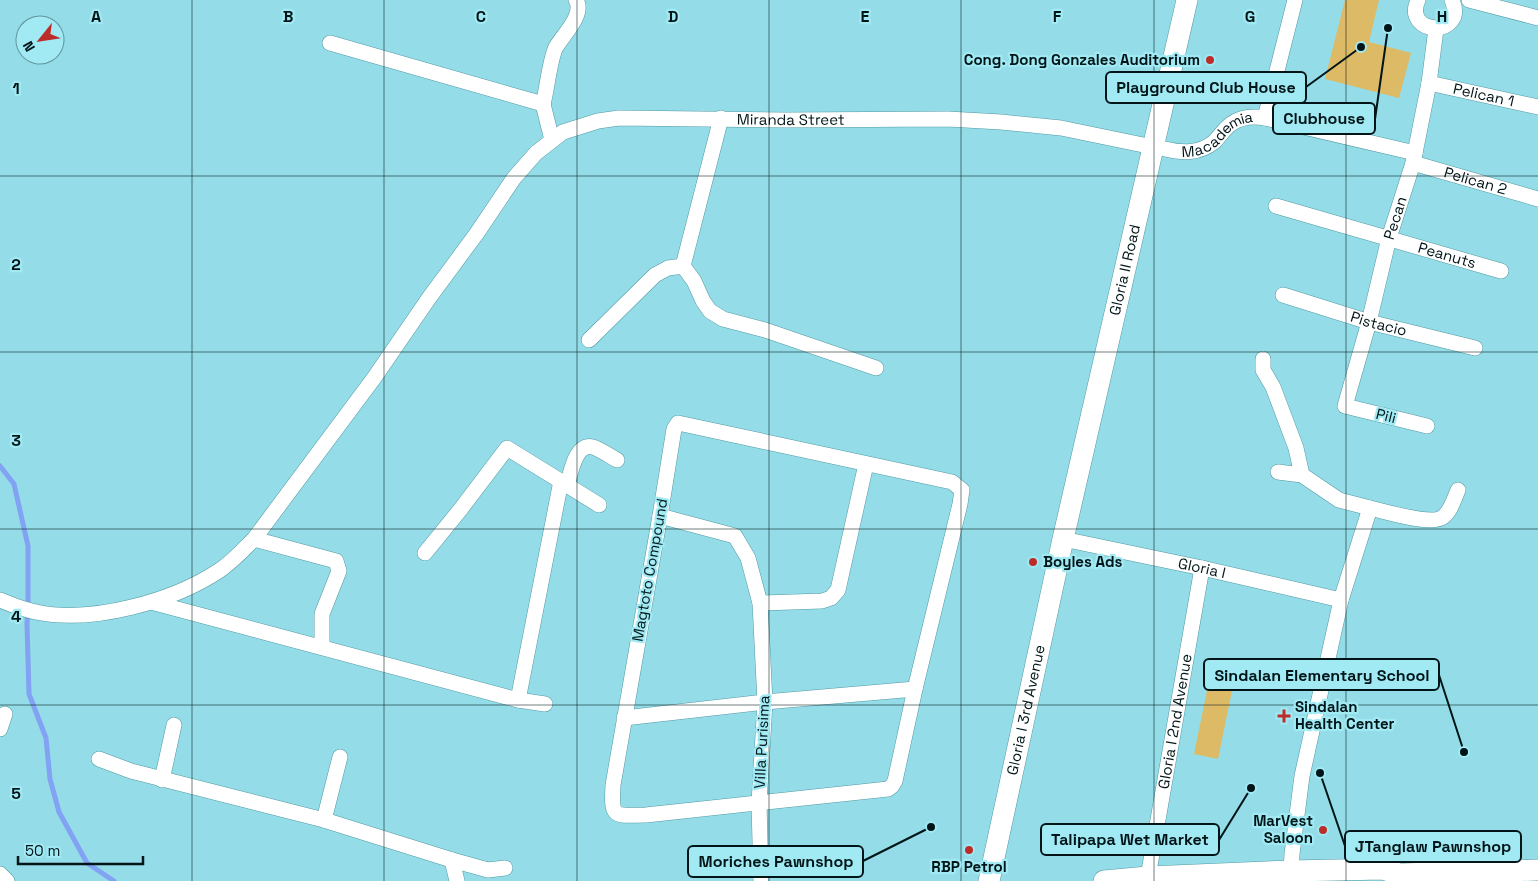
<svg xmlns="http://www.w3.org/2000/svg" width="1538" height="881" viewBox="0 0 1538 881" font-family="'Space Grotesk',sans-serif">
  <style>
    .green { fill: #ddba65 }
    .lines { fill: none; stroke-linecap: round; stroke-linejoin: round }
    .stream { stroke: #82a2f3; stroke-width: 5 }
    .street-casing { stroke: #529aa4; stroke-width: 16 }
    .secondary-casing { stroke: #529aa4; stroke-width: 22 }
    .street { stroke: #fff; stroke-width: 15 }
    .secondary { stroke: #fff; stroke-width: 21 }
    .grid { fill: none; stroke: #011518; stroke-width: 1; stroke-opacity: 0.55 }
    .poi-dot { fill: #bc2d29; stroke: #a1eaf4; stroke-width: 2 }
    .labels { text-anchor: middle; stroke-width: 4.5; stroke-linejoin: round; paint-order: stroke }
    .poi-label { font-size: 15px; font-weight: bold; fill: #011518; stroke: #a1eaf4; text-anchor: end }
    .street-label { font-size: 15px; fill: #011518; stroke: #a1eaf4 }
    .grid-label { font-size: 16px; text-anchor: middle; font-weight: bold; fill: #011518; stroke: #a1eaf4; stroke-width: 4.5; stroke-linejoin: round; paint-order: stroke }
    .leader { fill: none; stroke: #011518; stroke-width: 2 }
    .callout-dot { fill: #011518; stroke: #a1eaf4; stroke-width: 2 }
    .callout { fill: #a1eaf4; stroke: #011518; stroke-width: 2 }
    .callout-label { font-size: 16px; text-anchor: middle; font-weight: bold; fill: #011518 }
  </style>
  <rect width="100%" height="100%" fill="#94dce7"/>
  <!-- green -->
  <g class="green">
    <path d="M 1345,0 L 1379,0 L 1369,42 L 1411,53 L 1399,98 L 1325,79 Z"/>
    <path d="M 1210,676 L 1234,681 L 1218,759 L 1194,754 Z"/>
  </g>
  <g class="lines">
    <!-- stream -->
    <path class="stream" d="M 0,466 L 14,484 L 28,546 L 28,605 L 27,624 L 29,694 L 46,738 L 50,779 L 59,812 L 87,863 L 114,881"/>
    <!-- street casing -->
    <g class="street-casing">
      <g id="street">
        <path d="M 1418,0 C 1402,36 1468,38 1452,0"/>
        <path d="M 1469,0 L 1538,18"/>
        <path d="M 330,43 L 543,104 L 552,140"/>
        <path id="s1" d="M 1429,83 L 1538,107"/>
        <path d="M 543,104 C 547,90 550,58 556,47 C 563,35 585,14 576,0"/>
        <path d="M 1265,118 L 1295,0"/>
        <path id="s2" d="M 1165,149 C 1182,153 1199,154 1214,142 C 1220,136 1224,129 1231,124 C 1241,117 1253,116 1265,118 L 1415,153"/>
        <path id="s3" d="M 1413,163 L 1538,199"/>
        <path id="s4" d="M 1276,206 L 1501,271"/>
        <path d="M 683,266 L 721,118"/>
        <path id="s5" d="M 1283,295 L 1369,322 L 1475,348"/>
        <path d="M 589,340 L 655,275 L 668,268 L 683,266 L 694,281 L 703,301 L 710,311 L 723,319 L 765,330 L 876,368"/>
        <path d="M 1263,359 L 1263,370 L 1273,387 L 1296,448 L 1302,475"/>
        <path d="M 678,423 L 952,482 L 962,490 L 960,504 L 915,689 L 895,781 L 892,786 L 888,789 L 646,815 C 614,815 611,820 613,785 L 660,516 L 674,429 Z"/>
        <path id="s6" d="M 1427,426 L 1345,406 L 1369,322 L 1389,238 L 1413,163 L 1429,83 L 1436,29"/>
        <path d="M 1278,472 L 1302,475 L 1339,500 L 1370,508"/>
        <path d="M 567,485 C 571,474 575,442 593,447 C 601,450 610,456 617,460"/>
        <path d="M 660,516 L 735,536 L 748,558 L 760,603 L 765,702 L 759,803 L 761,881"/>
        <path d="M 254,539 L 336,561 L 339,571 L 322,614 L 322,647"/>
        <path id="s7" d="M 1063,539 L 1202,568 L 1341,600"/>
        <path d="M 425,553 L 460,510 L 507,448 L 599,505"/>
        <path id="s8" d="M 0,600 C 12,605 24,610 36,612 C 92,624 174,601 220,570 C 233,561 243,550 254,539 L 374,378 L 429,298 L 477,233 L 514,178 L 536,153 L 563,132 L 598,121 L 619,118 L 786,120 L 948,119 L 1001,122 L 1061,128 L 1153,147"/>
        <path d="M 151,602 L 518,700 L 545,704"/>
        <path d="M 760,603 L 822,601 L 831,598 L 838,590 L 866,464"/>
        <path d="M 518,700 L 561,481"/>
        <path d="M 624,718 L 765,702 L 915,689"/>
        <path d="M 0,729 L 5,714"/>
        <path d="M 99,759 L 131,771 L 324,820 L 452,860 L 488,870 L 505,868"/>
        <path d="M 162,780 L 174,725"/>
        <path d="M 324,820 L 340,757"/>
        <path d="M 452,860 L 457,881"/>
        <path d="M 1291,871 L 1292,854 L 1302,776 L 1341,600 L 1370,508 C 1384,511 1432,526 1443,517 C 1451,511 1454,499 1458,490"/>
        <path d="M 0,874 L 7,881"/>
        <path id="s9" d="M 1148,877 L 1202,568"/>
      </g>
    </g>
    <!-- secondary casing -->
    <g class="secondary-casing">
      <g id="secondary">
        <path id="s10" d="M 989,881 L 1063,539 L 1187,0"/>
        <path d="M 1104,881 L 1148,877 L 1291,871 L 1382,869 L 1400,874 L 1538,870"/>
      </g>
    </g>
    <!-- street -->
    <use href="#street" class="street"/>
    <!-- secondary -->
    <use href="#secondary" class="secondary"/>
  </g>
  <!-- grid -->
  <path class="grid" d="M 192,0 L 192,881M 384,0 L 384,881M 577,0 L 577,881M 769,0 L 769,881M 961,0 L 961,881M 1154,0 L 1154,881M 1346,0 L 1346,881M 0,176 L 1538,176M 0,352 L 1538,352M 0,529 L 1538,529M 0,705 L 1538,705"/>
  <!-- markers -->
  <g class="poi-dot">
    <circle cx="1210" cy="60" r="5"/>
    <circle cx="1033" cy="562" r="5"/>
    <path d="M1281.5 708.5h5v5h5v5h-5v5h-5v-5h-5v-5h5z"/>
    <circle cx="1323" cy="830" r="5"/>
    <circle cx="969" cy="850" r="5"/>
  </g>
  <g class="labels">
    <!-- poi labels -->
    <g class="poi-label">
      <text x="1200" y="65">Cong. Dong Gonzales Auditorium</text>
      <text x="1043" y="567" text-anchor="start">Boyles Ads</text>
      <text x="1295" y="712" text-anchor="start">Sindalan<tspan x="1295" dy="17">Health Center</tspan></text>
      <text x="1313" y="826">MarVest<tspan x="1313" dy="17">Saloon</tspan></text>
      <text x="969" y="872" text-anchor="middle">RBP Petrol</text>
    </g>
    <!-- street labels -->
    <g class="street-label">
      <text dy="5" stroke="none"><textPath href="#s1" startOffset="56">Pelican 1</textPath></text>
      <text dy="5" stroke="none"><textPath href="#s8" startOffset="1019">Miranda Street</textPath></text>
      <text dy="5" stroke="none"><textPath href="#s2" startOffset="58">Macademia</textPath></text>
      <text dy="5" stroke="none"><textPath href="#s3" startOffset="65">Pelican 2</textPath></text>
      <text dy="5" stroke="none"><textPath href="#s6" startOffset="279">Pecan</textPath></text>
      <text dy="5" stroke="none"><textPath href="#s4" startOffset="178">Peanuts</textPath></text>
      <text dy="5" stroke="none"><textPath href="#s10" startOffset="626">Gloria II Road</textPath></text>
      <text dy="5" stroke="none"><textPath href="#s5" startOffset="100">Pistacio</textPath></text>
      <text transform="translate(1386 416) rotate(14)" y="5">Pili</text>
      <text dy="5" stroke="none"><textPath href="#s7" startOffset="142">Gloria I</textPath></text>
      <text transform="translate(650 570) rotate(-80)" y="5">Magtoto Compound</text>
      <text dy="5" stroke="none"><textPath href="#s10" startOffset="175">Gloria I 3rd Avenue</textPath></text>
      <text dy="5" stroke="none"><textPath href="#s9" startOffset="158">Gloria I 2nd Avenue</textPath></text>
      <text transform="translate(762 742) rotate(-87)" y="5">Villa Purisima</text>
    </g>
  </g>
  <g class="grid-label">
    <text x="96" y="22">A</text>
    <text x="288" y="22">B</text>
    <text x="481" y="22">C</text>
    <text x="673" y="22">D</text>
    <text x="865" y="22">E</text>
    <text x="1057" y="22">F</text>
    <text x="1250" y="22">G</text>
    <text x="1442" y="22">H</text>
    <text x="16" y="94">1</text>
    <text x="16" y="270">2</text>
    <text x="16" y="446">3</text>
    <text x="16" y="622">4</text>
    <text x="16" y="799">5</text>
  </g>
  <!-- callouts -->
  <path class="leader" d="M1361 47L1306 87M1388 28L1375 119M1464 752L1439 675M1251 788L1219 840M1320 773L1345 846M931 827L863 861"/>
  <g class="callout-dot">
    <circle cx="1361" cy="47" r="5"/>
    <circle cx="1388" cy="28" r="5"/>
    <circle cx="1464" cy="752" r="5"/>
    <circle cx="1251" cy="788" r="5"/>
    <circle cx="1320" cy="773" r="5"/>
    <circle cx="931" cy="827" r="5"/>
  </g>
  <g class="callout">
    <rect x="1106" y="72" width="200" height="31" rx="5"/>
    <rect x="1273" y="103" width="102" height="31" rx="5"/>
    <rect x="1204" y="659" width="235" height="31" rx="5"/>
    <rect x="1041" y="824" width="178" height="31" rx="5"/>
    <rect x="1345" y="831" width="176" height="31" rx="5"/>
    <rect x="688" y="846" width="175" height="31" rx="5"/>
  </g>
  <g class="callout-label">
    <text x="1206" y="93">Playground Club House</text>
    <text x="1324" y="124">Clubhouse</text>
    <text x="1322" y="681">Sindalan Elementary School</text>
    <text x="1130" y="845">Talipapa Wet Market</text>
    <text x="1433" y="852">JTanglaw Pawnshop</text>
    <text x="776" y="867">Moriches Pawnshop</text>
  </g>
  <!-- north arrow -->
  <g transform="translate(40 40) rotate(240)"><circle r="24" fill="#a1eaf4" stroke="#61959c"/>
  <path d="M0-4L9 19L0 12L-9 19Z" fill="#bc2d29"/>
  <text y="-8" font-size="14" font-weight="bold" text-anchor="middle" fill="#011518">N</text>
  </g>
  <!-- scale -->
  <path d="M18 856v8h125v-8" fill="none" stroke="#011518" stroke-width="2.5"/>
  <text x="25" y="856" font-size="15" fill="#011518" stroke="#a1eaf4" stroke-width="4" paint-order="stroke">50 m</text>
</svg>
